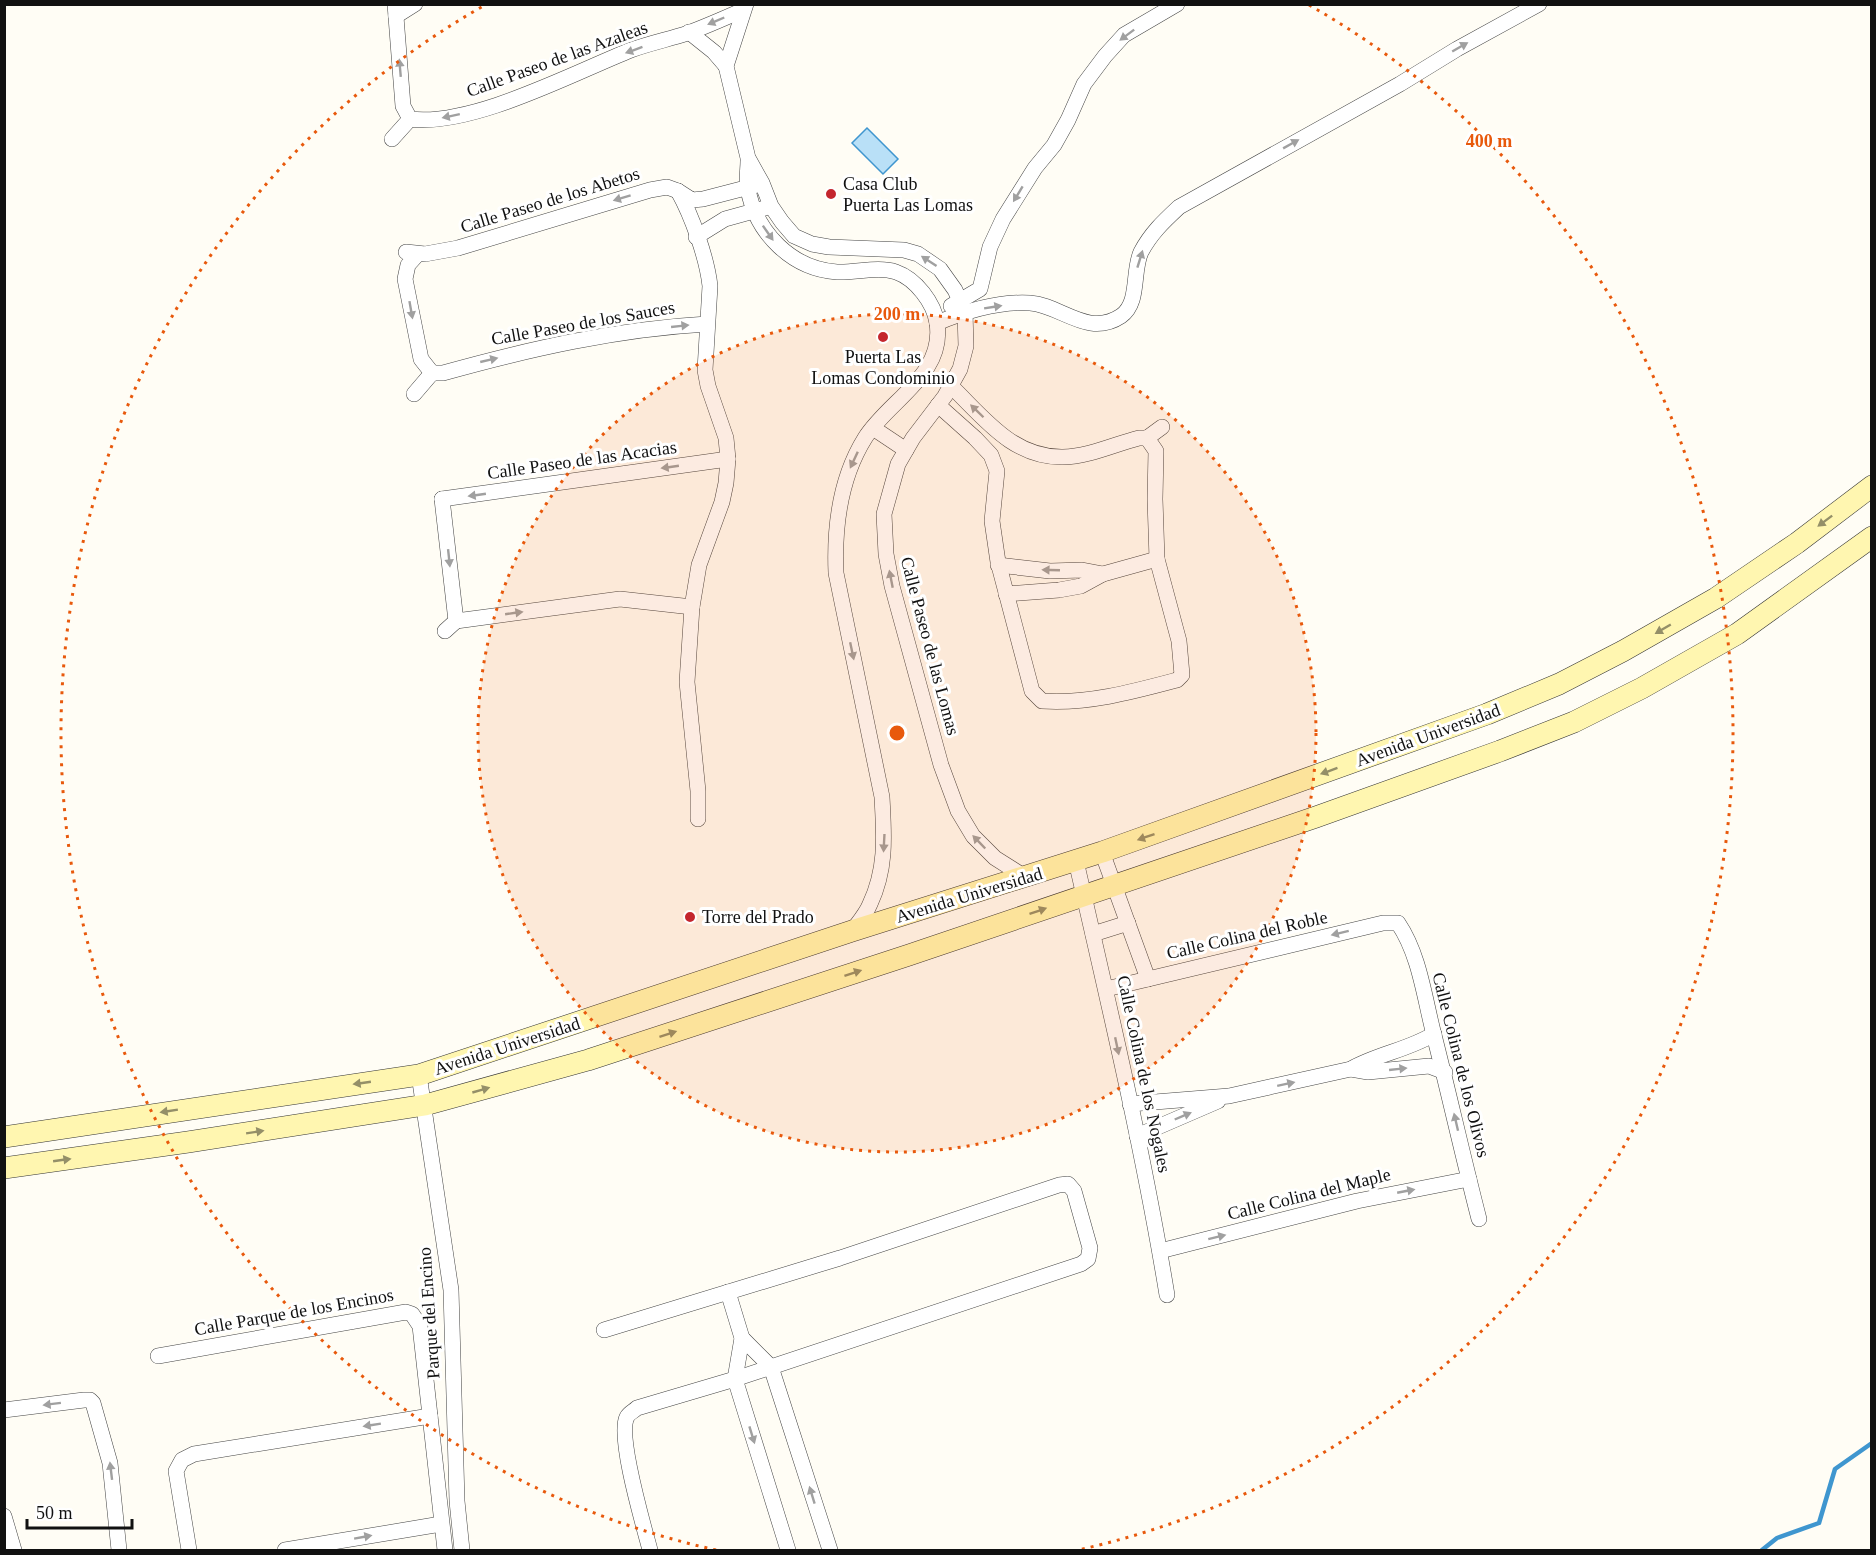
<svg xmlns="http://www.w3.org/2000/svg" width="1876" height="1555" viewBox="0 0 1876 1555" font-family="'Times New Roman',serif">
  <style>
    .water { fill: #b9e0f7; stroke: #3f96cf; stroke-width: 1.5 }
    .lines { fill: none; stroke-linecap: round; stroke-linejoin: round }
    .stream { stroke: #3f96cf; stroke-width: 4.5 }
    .minor-casing { stroke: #444; stroke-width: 16 }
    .secondary-casing { stroke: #333; stroke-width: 22 }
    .minor { stroke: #fff; stroke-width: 15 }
    .secondary { stroke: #fff6b0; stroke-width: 21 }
    .oneway { fill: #a0a0a0 }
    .oneway2 { fill: #948f68 }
    .ring { fill: none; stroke: #e8590c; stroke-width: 3; stroke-dasharray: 3 6 }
    .poi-dot { fill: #c4262e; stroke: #fff; stroke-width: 2 }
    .labels { text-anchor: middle; stroke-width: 6; stroke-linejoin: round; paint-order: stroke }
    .street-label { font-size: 18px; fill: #111; stroke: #fff }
    .poi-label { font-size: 18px; fill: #111; stroke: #fff; text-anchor: start }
    .centre { fill: #e8590c; stroke: #fff; stroke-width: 3 }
    .ring-label { font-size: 18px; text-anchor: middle; font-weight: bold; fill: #e8590c; stroke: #fff; stroke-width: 6; stroke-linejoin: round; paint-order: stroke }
  </style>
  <rect width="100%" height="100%" fill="#fffdf5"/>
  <!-- water -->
  <path class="water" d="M 867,128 L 898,159 L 883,174 L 852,143 Z"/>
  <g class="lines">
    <!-- stream -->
    <path class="stream" d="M 1762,1550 L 1777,1538 L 1819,1523 L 1835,1469 L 1872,1443"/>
    <!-- minor casing -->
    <g class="minor-casing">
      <g id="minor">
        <path d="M 395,4 L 403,106 L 410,119 C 472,127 573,73 631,50 C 650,43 670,39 688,33 C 707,26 725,18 743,10"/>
        <path d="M 746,4 L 726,66 L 748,158 L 762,183 L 771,206 L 782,222 L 794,236 L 812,244 L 829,247 L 904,250 L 918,254 L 940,269 L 955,290 L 965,312 L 966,346 L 960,369 L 945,396 L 913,438 L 898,464 L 884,514 L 886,554 L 892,586 L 941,765 L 958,811 L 973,836 L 995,858 L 1025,877"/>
        <path d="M 396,16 L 415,4"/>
        <path d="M 689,32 L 714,52 L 726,66"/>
        <path d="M 392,139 L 410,119"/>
        <path d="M 748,161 C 748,170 746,180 748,189 C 756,233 792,269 837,272 C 856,273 878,266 896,272 C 916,279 934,303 937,323 C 945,375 889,400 865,438 C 840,478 834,526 836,573 L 882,797 C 884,835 887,868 870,904 C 866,914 858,923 852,931"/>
        <path d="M 678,191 C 692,216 707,258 710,286 L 705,370 L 708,386 L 726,438 L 728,459 L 726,483 L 722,502 L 699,565 L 692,607 L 687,682 L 698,791 L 698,819"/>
        <path d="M 696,237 L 725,219 L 765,208"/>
        <path d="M 406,252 L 425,254 L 458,248 L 650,190 L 667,187 L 678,191 L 692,200 L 703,199 L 757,185"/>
        <path d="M 417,255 L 408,265 L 405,279 L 421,359 L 432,373"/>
        <path d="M 951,306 L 980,289 L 990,247 L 1003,219 L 1035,168 L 1054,145 L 1068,120 L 1084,84 L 1105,56 L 1124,35 L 1177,4"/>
        <path d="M 937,323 C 966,311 999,301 1030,303 C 1061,305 1088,338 1121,316 C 1140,303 1132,271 1141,252 C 1151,233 1164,221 1179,207 L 1400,84 L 1457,49 L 1539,4"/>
        <path d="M 432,373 L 443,373 C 529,349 617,329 707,324"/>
        <path d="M 951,386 C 984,418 1013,458 1063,457 C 1088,457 1115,444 1139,438 L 1147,438"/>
        <path d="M 414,394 L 432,373"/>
        <path d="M 938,405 L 975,438 L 991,455 L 997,471 L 992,521 L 998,562 L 1032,691 L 1042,701 C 1088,704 1132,692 1177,680 L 1182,675 L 1179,641 L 1157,559 L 1155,499 L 1156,451 L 1147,438"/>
        <path d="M 873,428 L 906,450"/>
        <path d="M 1147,438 L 1162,427"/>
        <path d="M 442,499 L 728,459"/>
        <path d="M 442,499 L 456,621"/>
        <path d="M 998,565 L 1050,571 L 1082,570 L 1103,574"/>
        <path d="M 1006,594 L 1059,590 L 1081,586 L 1103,574 L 1157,559"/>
        <path d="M 456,621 L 620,599 L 692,607"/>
        <path d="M 445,631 L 456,621"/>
        <path d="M 1102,852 L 1148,979"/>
        <path d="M 1076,861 C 1109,1005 1143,1149 1167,1295"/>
        <path d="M 1093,934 L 1128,923"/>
        <path d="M 1106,989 L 1383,923 L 1398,923 C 1419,954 1424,995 1433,1031 C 1449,1094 1463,1157 1479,1219"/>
        <path d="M 1351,1069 L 1368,1072 L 1429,1066 L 1445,1072"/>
        <path d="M 419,1075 L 451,1290 L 457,1501 L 462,1550"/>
        <path d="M 1130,1104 L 1229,1096 L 1351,1069 C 1377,1054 1408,1050 1434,1034"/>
        <path d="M 1137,1136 L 1218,1101"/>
        <path d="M 1160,1251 L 1357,1201 L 1469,1179"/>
        <path d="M 728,1292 L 742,1338 L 735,1379 L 788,1550"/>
        <path d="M 604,1330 L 840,1258 L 1059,1185 L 1068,1184 L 1074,1191 L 1090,1248 L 1088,1259 L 1081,1264 L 735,1379 L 637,1408 C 634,1411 629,1413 627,1417 C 617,1436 644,1527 650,1550"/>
        <path d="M 742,1338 L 771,1367 L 830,1550"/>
        <path d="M 158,1356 L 406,1312 L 412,1314 L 420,1326 L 445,1550"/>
        <path d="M 4,1410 L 84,1400 L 90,1400 L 93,1403 L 110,1463 L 119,1550"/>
        <path d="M 4,1516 L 14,1550"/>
        <path d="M 189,1550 L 176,1471 L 182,1460 L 194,1454 L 430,1416"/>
        <path d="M 285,1550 L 441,1524"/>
      </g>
    </g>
    <!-- secondary casing -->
    <g class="secondary-casing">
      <g id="secondary">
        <path d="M 4,1137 L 419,1075 L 852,931 L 1102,852 L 1487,714 L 1559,684 L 1623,651 L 1716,598 L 1797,543 L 1872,486"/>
        <path d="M 4,1168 L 188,1142 L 425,1105 L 588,1060 L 909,955 L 1316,817 L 1500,751 L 1574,722 L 1642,688 L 1737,634 L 1872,537"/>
      </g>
    </g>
    <!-- minor -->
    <use href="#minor" class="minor"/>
    <!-- secondary -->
    <use href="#secondary" class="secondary"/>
  </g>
  <!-- one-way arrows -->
  <defs><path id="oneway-solid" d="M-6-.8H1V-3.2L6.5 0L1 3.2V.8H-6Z" transform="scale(1.5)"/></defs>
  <g class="oneway">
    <use href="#oneway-solid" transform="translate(716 21) rotate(157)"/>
    <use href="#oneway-solid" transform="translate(1127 35) rotate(143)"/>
    <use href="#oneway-solid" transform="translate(1460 47) rotate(-30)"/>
    <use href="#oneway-solid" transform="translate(634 50) rotate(160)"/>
    <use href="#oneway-solid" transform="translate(400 68) rotate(-95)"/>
    <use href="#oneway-solid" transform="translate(451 116) rotate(168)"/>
    <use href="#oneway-solid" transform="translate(1291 144) rotate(-29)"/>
    <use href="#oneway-solid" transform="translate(1018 194) rotate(121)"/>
    <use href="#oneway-solid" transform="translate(622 198) rotate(163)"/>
    <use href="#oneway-solid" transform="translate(768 233) rotate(55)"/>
    <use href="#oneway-solid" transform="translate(1140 259) rotate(-73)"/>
    <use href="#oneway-solid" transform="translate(929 261) rotate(-147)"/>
    <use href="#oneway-solid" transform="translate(993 307) rotate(-9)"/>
    <use href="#oneway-solid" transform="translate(411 310) rotate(80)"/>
    <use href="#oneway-solid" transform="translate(680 326) rotate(-6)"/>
    <use href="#oneway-solid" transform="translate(489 360) rotate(-13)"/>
    <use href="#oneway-solid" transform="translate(977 411) rotate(-136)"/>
    <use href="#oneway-solid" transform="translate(854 460) rotate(115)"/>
    <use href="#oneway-solid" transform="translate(670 467) rotate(172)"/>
    <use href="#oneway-solid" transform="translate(477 495) rotate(172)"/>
    <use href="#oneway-solid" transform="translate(449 558) rotate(84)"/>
    <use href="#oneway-solid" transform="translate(1051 570) rotate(-178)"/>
    <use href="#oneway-solid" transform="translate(891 579) rotate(-101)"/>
    <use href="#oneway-solid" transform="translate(514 613) rotate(-8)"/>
    <use href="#oneway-solid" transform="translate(852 651) rotate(78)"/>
    <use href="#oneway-solid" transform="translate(979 842) rotate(-134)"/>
    <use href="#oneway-solid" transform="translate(884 843) rotate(93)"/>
    <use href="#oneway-solid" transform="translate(1340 933) rotate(166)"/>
    <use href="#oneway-solid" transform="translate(1117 1046) rotate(78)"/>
    <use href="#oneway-solid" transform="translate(1398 1069) rotate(-6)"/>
    <use href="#oneway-solid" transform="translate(1286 1084) rotate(-12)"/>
    <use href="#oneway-solid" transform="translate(1183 1116) rotate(-23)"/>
    <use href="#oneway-solid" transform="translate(1456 1122) rotate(-103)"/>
    <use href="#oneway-solid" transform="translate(1406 1191) rotate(-11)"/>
    <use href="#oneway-solid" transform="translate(1217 1237) rotate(-14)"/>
    <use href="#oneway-solid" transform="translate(52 1404) rotate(173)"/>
    <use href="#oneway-solid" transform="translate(372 1425) rotate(171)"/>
    <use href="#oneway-solid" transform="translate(752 1435) rotate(73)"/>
    <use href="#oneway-solid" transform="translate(111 1471) rotate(-97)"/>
    <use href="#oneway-solid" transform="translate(812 1495) rotate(-107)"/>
    <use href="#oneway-solid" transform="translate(363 1537) rotate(-10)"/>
  </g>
  <g class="oneway2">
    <use href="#oneway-solid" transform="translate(1825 521) rotate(143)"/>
    <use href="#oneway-solid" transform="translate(1663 629) rotate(150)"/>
    <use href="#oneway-solid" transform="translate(1329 771) rotate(160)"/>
    <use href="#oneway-solid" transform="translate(1146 837) rotate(161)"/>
    <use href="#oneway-solid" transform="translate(1038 911) rotate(-19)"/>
    <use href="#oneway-solid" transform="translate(853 973) rotate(-18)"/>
    <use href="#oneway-solid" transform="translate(668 1034) rotate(-18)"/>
    <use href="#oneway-solid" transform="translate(362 1083) rotate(172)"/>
    <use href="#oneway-solid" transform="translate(481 1090) rotate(-16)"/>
    <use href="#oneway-solid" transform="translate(169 1111) rotate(171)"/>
    <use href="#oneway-solid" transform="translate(255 1132) rotate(-9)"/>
    <use href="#oneway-solid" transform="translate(62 1160) rotate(-8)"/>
  </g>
  <!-- distance rings -->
  <circle cx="897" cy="733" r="419" fill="#e8590c" fill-opacity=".12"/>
  <g class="ring">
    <circle cx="897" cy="733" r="419"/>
    <path d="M716 1550A837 837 0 0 1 485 5M1309 5A837 837 0 0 1 1078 1550"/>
  </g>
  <!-- markers -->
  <g class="poi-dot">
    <circle cx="831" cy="194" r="6"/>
    <circle cx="883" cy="337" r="6"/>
    <circle cx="690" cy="917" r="6"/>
  </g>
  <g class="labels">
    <!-- street labels -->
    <g class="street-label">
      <text transform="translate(557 59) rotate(-20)" y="6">Calle Paseo de las Azaleas</text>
      <text transform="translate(550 200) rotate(-17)" y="6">Calle Paseo de los Abetos</text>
      <text transform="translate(583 323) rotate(-10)" y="6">Calle Paseo de los Sauces</text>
      <text transform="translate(582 460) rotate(-8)" y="6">Calle Paseo de las Acacias</text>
      <text transform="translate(930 646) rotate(75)" y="6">Calle Paseo de las Lomas</text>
      <text transform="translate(1428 735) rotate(-20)" y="6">Avenida Universidad</text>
      <text transform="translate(969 895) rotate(-17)" y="6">Avenida Universidad</text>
      <text transform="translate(1247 935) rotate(-13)" y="6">Calle Colina del Roble</text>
      <text transform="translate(507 1046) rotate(-18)" y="6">Avenida Universidad</text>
      <text transform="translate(1461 1065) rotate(76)" y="6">Calle Colina de los Olivos</text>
      <text transform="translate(1144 1074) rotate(78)" y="6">Calle Colina de los Nogales</text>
      <text transform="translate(1309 1194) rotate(-14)" y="6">Calle Colina del Maple</text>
      <text transform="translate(294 1312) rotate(-10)" y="6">Calle Parque de los Encinos</text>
      <text transform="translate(429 1313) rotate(-94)" y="6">Parque del Encino</text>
    </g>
    <!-- poi labels -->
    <g class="poi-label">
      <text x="843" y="190">Casa Club<tspan x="843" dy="21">Puerta Las Lomas</tspan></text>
      <text x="883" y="363" text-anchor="middle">Puerta Las<tspan x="883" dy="21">Lomas Condominio</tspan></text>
      <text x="702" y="923">Torre del Prado</text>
    </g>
  </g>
  <circle cx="897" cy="733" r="9" class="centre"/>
  <g class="ring-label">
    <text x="1489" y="147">400 m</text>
    <text x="897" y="320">200 m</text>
  </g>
  <!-- border -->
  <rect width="1876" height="1555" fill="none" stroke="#111111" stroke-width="12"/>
  <!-- scale -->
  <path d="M27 1519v9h105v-9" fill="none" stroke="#111111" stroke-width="3"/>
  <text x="36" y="1519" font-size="18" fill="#111111" stroke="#ffffff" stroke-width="4.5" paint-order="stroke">50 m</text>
</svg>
